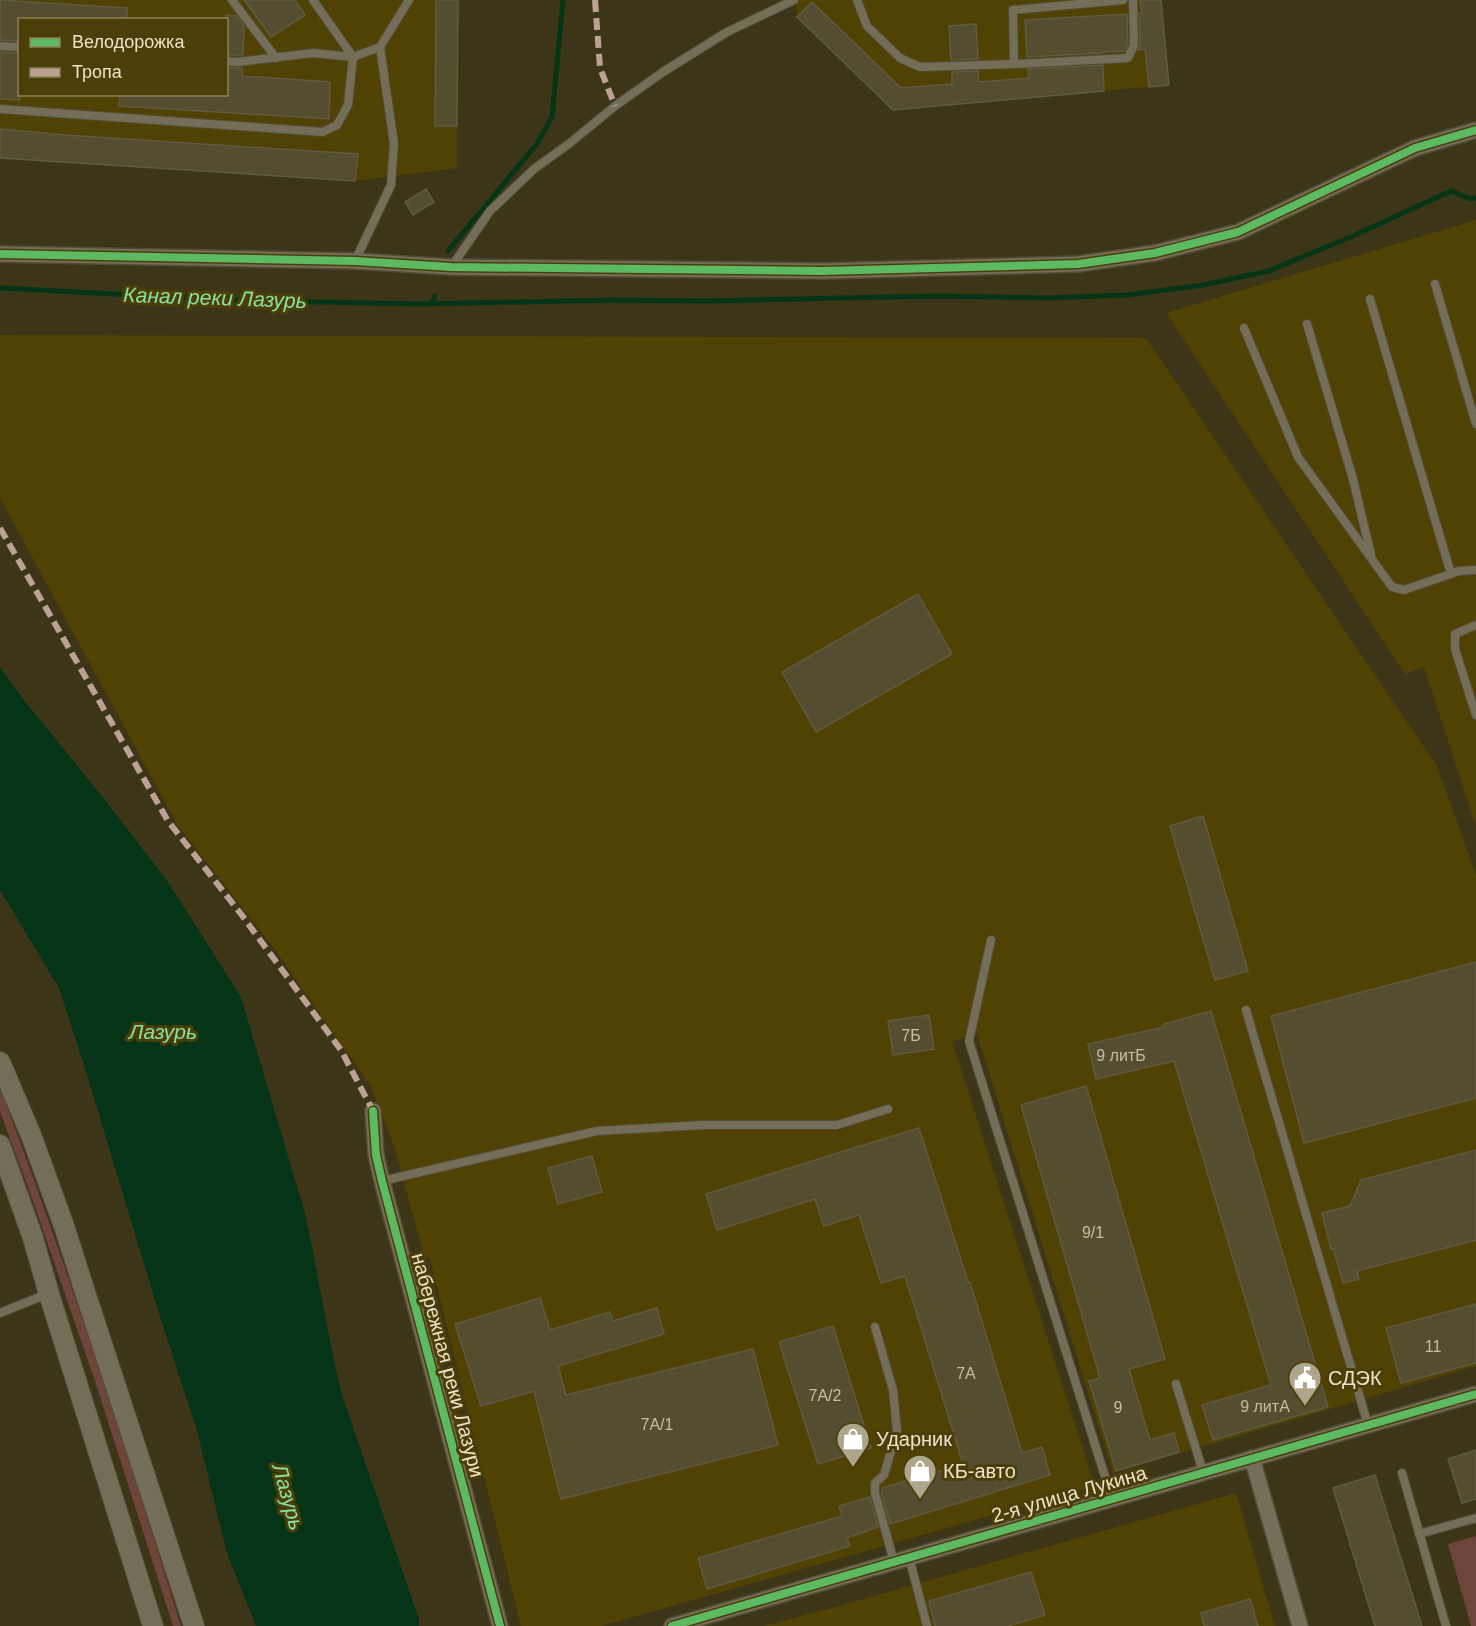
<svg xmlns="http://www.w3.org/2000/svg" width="1476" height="1626" viewBox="0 0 1476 1626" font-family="Helvetica,sans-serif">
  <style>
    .built { fill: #514103; fill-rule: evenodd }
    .green { fill: #6e453a }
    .water { fill: #053516 }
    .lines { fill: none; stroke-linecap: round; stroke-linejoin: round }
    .stream { stroke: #053516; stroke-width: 5 }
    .building { fill: #554d2f; stroke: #605a43; stroke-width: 1.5 }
    .lane-casing { stroke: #534d38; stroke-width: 10 }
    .street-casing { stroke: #534d38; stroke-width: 18 }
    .secondary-casing { stroke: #534d38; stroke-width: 22 }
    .lane { stroke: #746e59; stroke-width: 8 }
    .street { stroke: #746e59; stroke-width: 15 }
    .secondary { stroke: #746e59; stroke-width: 20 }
    .quiet { stroke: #bda197; stroke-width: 6; stroke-dasharray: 12 6; stroke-linecap: butt }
    .cycleway-casing { stroke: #4c3e09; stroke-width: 11 }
    .cycleway { stroke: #5cba63; stroke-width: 8 }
    .labels { text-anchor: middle; stroke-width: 6; stroke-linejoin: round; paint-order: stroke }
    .number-label { font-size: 16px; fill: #c6bea3 }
    .street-label { font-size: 20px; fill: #ebe3ca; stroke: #4c3e09 }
    .poi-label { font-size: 20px; fill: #ebe3ca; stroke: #4c3e09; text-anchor: start }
    .water-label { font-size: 21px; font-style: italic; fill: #86e0a0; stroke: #4c3e09 }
  </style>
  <rect width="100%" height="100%" fill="#3d3518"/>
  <!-- built -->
  <g class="built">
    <path d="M 0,0 L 457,0 L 457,168 L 355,181 L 0,158 ZM 20,20 L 226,20 L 226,94 L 20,94 Z"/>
    <path d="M 796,0 L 1161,0 L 1169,85 L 893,110 L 797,17 Z"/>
    <path d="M 1476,220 L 1476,826 L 1424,667 L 1405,674 L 1166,313 Z"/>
    <path d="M 0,335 L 1146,338 L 1437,766 L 1476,875 L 1476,1366 L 1113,1473 L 977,1034 L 952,1041 L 1095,1486 L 602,1626 L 521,1626 L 430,1258 L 425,1258 L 393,1143 L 370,1085 L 270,943 L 178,826 L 0,498 Z"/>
    <path d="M 1236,1493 L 1275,1626 L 764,1626 L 842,1605 Z"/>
  </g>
  <!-- green -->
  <g class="green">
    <path d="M 0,1088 C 67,1265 125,1445 181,1626 L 173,1626 L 97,1387 L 34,1204 L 0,1111 Z"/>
    <path d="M 1476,1536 L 1476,1626 L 1471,1626 L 1448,1544 Z"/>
  </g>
  <!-- water -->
  <path class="water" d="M 0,667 L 19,694 L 105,800 L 168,882 L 241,997 L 306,1217 L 334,1361 L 343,1398 L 419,1619 L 419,1626 L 256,1626 L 227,1553 L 196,1427 L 160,1317 L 88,1078 L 59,988 L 0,890 Z"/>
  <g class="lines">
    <!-- stream -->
    <g class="stream">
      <path d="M 448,251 L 536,145 L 552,117 L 563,0"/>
      <path d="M 0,288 L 231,300 L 417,304 L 612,300 L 707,301 L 936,296 L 1048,298 L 1127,295 L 1203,285 L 1269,271 L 1355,235 L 1451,191 L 1471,199 L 1476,198"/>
      <path d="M 431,304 L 435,296"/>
    </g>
  </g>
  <!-- building -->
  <g class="building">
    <path d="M 0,0 L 127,8 L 127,20 L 20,20 L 20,41 L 0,40 Z"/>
    <path d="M 244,0 L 295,0 L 305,15 L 271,37 Z"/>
    <path d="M 436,0 L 458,0 L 457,126 L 435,126 Z"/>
    <path d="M 1140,0 L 1161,0 L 1169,85 L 1149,87 L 1145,49 L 1138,50 L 1140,45 L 1139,13 L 1142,13 Z"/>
    <path d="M 812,2 L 901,88 L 952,84 L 952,72 L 978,71 L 979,82 L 1029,78 L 1028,69 L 1103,65 L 1104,91 L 893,110 L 797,17 Z"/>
    <path d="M 1127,14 L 1128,44 L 1125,51 L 1102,52 L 1102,53 L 1027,57 L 1025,20 Z"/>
    <path d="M 226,15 L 237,16 L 244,26 L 243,55 L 226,55 Z"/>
    <path d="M 976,24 L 978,59 L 951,60 L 949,26 Z"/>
    <path d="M 0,52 L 20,53 L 20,100 L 0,99 Z"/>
    <path d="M 226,67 L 242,68 L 242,76 L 330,82 L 329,119 L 119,106 L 120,94 L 226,94 Z"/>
    <path d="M 0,129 L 65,135 L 358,154 L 355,181 L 0,158 Z"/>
    <path d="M 426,189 L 434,202 L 413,215 L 405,202 Z"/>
    <path d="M 918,594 L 952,654 L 816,732 L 782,672 Z"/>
    <path d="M 1203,816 L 1248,971 L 1215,980 L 1170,826 Z"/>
    <path d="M 1476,962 L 1476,1098 L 1304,1143 L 1271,1016 Z"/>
    <path d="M 1211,1011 L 1328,1407 L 1213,1440 L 1202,1405 L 1271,1385 L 1174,1061 L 1096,1079 L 1088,1044 L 1164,1027 L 1164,1024 Z"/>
    <path d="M 929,1015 L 934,1049 L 893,1055 L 888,1021 Z"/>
    <path d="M 1086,1086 L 1165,1359 L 1129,1369 L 1150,1440 L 1174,1433 L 1179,1452 L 1116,1471 L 1089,1381 L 1100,1378 L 1021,1105 Z"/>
    <path d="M 919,1128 L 968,1282 L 970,1282 L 1022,1453 L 1042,1447 L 1050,1475 L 890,1524 L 881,1493 L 883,1492 L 882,1488 L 963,1464 L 905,1276 L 881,1283 L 859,1215 L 824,1226 L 815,1199 L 717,1230 L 706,1194 Z"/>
    <path d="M 1476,1150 L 1476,1240 L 1357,1271 L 1359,1279 L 1343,1283 L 1333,1248 L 1331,1249 L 1322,1213 L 1350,1206 L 1361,1180 Z"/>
    <path d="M 592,1156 L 602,1192 L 558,1204 L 548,1168 Z"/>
    <path d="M 540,1298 L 550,1330 L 610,1312 L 613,1321 L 657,1308 L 664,1334 L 558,1366 L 566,1395 L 753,1349 L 778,1445 L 561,1499 L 534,1391 L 481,1406 L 455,1324 Z"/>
    <path d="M 1476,1304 L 1476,1363 L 1401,1383 L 1386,1328 Z"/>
    <path d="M 833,1326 L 871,1448 L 818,1464 L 779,1342 Z"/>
    <path d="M 1476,1450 L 1476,1499 L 1462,1503 L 1448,1459 Z"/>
    <path d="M 1375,1475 L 1422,1626 L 1375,1626 L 1333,1488 Z"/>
    <path d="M 870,1497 L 878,1527 L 847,1538 L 850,1546 L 707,1589 L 698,1558 L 842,1516 L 839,1506 Z"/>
    <path d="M 1031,1572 L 1045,1615 L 1008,1626 L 935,1626 L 929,1601 Z"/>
    <path d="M 1250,1599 L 1258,1626 L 1204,1626 L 1201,1613 Z"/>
  </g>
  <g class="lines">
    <!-- lane casing -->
    <g class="lane-casing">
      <g id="lane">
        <path d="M 232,0 L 276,58"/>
        <path d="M 857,0 L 867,26 L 900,58 L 920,67 L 1014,64"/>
        <path d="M 1123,0 L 1013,10 L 1014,64 L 1128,58 L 1134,45 L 1133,0"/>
        <path d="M 0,46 L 20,47"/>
        <path d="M 226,61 L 238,62 L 313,53 L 353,57 L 380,47"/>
        <path d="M 0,109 L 323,132 L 337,125 L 348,105 L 353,57 L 313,0"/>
        <path d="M 355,261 L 391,185 L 394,144 L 380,47 L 409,0"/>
        <path d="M 452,266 L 490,211 L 534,169 L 570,143 L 615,106 L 663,72 L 727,32 L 794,0"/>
        <path d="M 1435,284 L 1476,424"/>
        <path d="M 1370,299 L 1451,574"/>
        <path d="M 1307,324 L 1353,479 L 1371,555"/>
        <path d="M 1244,328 L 1298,457 L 1392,587 L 1404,590 L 1459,571 L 1476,570"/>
        <path d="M 1476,625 L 1455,634 L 1455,649 L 1476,715"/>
        <path d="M 991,940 L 969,1041 L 1112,1499"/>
        <path d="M 1246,1010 L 1368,1425"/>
        <path d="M 382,1181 L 597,1131 L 703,1125 L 837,1125 L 888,1109"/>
        <path d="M 0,1313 L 47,1294"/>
        <path d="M 875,1327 L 893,1390 L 897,1431 L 884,1475 L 875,1483 L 875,1493 L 894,1562"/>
        <path d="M 1176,1384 L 1203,1472"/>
        <path d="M 1402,1473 L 1446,1626"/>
        <path d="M 1419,1534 L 1476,1518"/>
        <path d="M 909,1557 L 927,1626"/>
      </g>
    </g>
    <!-- street casing -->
    <g class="street-casing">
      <g id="street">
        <path d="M 0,254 L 355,261 L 451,267 L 823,271 L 1078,264 L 1155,253 L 1238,232 L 1415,148 L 1476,130"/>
        <path d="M 373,1111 L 376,1155 L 382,1181 L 500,1626"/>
        <path d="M 1252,1458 L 1300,1626"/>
        <path d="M 672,1626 L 1476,1394"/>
      </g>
    </g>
    <!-- secondary casing -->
    <g class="secondary-casing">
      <g id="secondary">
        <path d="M 0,1062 L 31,1135 L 64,1226 L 86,1295 L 194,1626"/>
        <path d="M 0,1145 L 33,1238 L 49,1294 L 153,1626"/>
      </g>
    </g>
    <!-- lane -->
    <use href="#lane" class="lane"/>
    <!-- street -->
    <use href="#street" class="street"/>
    <!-- secondary -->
    <use href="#secondary" class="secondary"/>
    <!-- quiet -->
    <g class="quiet">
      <path d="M 595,0 L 600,68 L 615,106"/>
      <path d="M 0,528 L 168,821 L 241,914 L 341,1050 L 373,1111"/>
    </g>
    <!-- cycleway casing -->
    <g class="cycleway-casing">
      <g id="cycleway">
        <path d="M 0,254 L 355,261 L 451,267 L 823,271 L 1078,264 L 1155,253 L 1238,232 L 1415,148 L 1476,130"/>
        <path d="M 373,1111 L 376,1155 L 382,1181 L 500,1626"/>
        <path d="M 672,1626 L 1476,1394"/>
      </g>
    </g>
    <!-- cycleway -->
    <use href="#cycleway" class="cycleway"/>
  </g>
  <!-- icons -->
  <defs>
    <g id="civic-pin" transform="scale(1.725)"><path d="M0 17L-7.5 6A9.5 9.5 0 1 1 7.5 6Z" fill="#aea68c" stroke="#4c3e09"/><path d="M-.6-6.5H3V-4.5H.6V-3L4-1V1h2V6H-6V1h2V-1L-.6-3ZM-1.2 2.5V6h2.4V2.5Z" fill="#fff"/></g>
    <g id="shop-pin" transform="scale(1.725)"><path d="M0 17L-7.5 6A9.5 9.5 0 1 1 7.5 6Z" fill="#aea68c" stroke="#4c3e09"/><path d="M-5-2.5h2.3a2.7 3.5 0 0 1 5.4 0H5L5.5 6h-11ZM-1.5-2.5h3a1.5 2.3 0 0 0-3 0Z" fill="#fff"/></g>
  </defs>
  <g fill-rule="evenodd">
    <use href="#civic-pin" x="1305" y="1378"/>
    <use href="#shop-pin" x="853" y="1439"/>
    <use href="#shop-pin" x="920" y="1471"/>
  </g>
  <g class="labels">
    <!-- number labels -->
    <g class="number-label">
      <text x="911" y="1041">7Б</text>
      <text x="1121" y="1061">9 литБ</text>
      <text x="1093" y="1238">9/1</text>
      <text x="1433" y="1352">11</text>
      <text x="966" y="1379">7А</text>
      <text x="825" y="1401">7А/2</text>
      <text x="1265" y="1412">9 литА</text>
      <text x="1118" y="1413">9</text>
      <text x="657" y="1430">7А/1</text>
    </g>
    <!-- street labels -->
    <g class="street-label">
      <text transform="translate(448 1365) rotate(75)" y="7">набережная реки Лазури</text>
      <text transform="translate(1069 1494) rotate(-16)" y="7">2-я улица Лукина</text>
    </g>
    <!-- poi labels -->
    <g class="poi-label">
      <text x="1328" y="1385">СДЭК</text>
      <text x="876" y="1446">Ударник</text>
      <text x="943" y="1478">КБ-авто</text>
    </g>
    <!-- water labels -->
    <g class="water-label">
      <text transform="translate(215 298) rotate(2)" y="7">Канал реки Лазурь</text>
      <text x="163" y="1039">Лазурь</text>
      <text transform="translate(288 1497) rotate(74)" y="7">Лазурь</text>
    </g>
  </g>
  <!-- legend -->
  <rect x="18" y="18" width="210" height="78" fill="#4c3e09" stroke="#8c8056" stroke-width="1.5"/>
  <rect x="30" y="38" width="30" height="9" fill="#5cba63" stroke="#8c8056" stroke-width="1.5"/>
  <text x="72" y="48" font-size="18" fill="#ebe3ca">Велодорожка</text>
  <rect x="30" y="68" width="30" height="9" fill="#bda197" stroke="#8c8056" stroke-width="1.5"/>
  <text x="72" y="78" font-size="18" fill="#ebe3ca">Тропа</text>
</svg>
